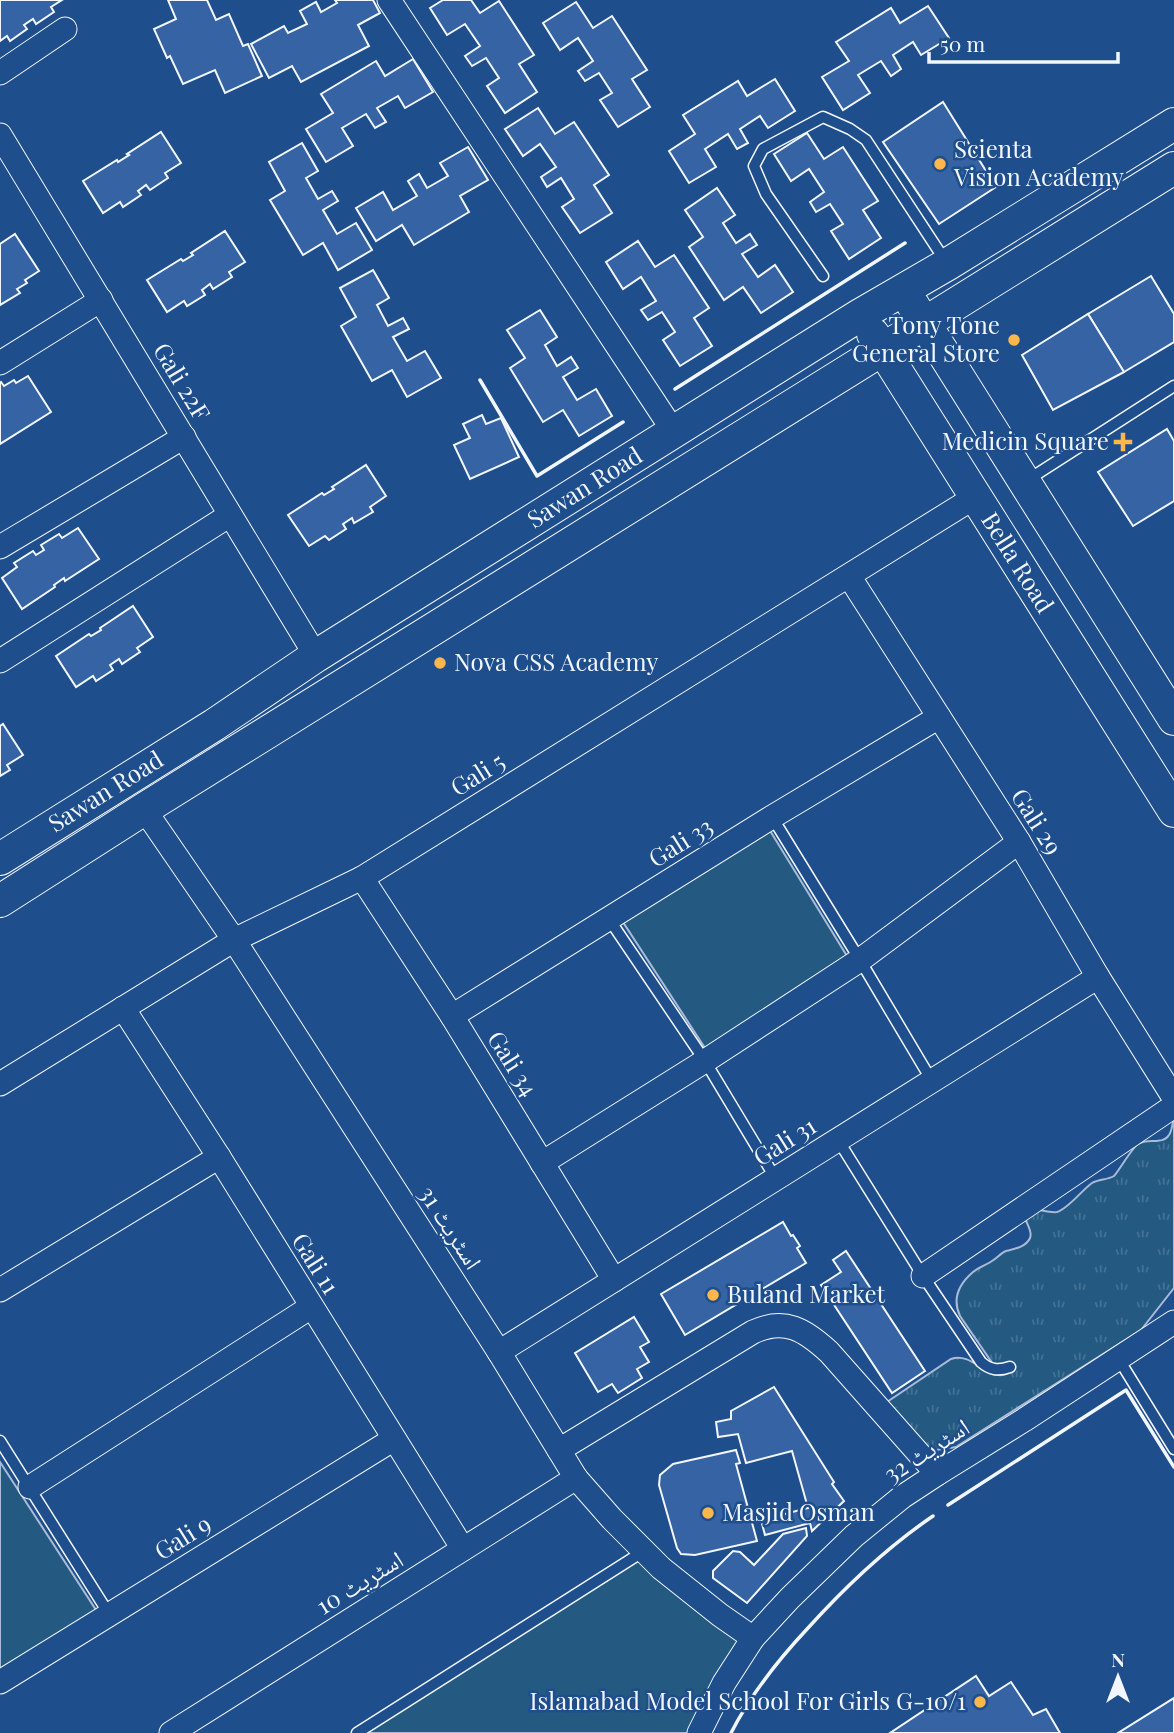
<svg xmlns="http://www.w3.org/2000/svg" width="1174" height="1733" viewBox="0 0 1174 1733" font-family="'Playfair Display','Noto Naskh Arabic',serif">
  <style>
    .grass { fill: url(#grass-tufts); stroke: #a8bbd7; stroke-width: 2 }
    .park { fill: #245a82; stroke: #a8bbd7; stroke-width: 2 }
    .building { fill: #3563a3; stroke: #f2f6ff; stroke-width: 2 }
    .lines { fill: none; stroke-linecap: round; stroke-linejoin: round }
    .lane-casing { stroke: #f2f6ff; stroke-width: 13 }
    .street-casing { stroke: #f2f6ff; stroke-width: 25 }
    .secondary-casing { stroke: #f2f6ff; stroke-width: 34 }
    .lane { stroke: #1f4e8c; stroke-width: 10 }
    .street { stroke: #1f4e8c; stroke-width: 23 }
    .secondary { stroke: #1f4e8c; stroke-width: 32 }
    .wall { stroke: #f2f6ff; stroke-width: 3.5 }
    .poi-dot { fill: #ffb74d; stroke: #1f4e8c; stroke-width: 2.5 }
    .labels { text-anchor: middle; stroke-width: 5; stroke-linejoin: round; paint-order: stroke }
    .poi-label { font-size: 24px; fill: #f2f6ff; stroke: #1f4e8c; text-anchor: start }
    .street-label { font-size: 24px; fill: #f2f6ff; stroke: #1f4e8c }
  </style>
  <defs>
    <pattern id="grass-tufts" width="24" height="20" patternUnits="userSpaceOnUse" patternTransform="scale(1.75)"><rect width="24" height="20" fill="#245a82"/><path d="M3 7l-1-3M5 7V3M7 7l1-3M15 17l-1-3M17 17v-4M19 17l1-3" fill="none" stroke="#447295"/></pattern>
  </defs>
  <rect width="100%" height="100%" fill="#1f4e8c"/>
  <!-- grass -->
  <path class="grass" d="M 1174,1119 L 1174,1288 L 1141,1330 L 956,1447 L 936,1450 L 926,1449 L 878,1408 L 951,1359 C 974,1350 993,1390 1013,1369 L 993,1364 L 960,1316 C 952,1299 959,1284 973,1272 C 979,1267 986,1265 992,1261 C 997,1258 1001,1253 1006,1251 C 1014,1249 1026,1247 1030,1238 C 1033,1231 1026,1224 1025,1217 L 1034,1209 C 1042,1210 1050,1213 1057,1212 C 1068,1209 1082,1190 1092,1183 C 1099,1179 1107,1180 1114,1176 C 1120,1169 1132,1148 1138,1144 C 1148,1138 1163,1145 1169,1135 C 1172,1131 1172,1124 1174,1119 Z"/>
  <!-- park -->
  <g class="park">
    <path d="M 769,829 L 850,961 L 705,1048 L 621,919 Z"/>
    <path d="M 0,1462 L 96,1610 L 0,1670 Z"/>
    <path d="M 644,1551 L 753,1638 L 699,1733 L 357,1733 Z"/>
  </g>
  <!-- building -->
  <g class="building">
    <path d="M 0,0 L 62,0 L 51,7 L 54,12 L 36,24 L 33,19 L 24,25 L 27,29 L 10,41 L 7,36 L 0,41 Z"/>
    <path d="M 168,0 L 207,0 L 216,20 L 229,14 L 243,46 L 248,44 L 262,76 L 225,93 L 215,70 L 183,84 L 170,56 L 167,58 L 154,29 L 176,19 Z"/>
    <path d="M 335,0 L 373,0 L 380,13 L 358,25 L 369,46 L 301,82 L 292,66 L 269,78 L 251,44 L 284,26 L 288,33 L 307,24 L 300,11 L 316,2 L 321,12 L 337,3 Z"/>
    <path d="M 443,0 L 471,0 L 480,13 L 499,1 L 534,55 L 519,64 L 537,92 L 505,113 L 487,86 L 499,78 L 486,58 L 472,66 L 465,56 L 480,46 L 465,24 L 447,35 L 430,8 Z"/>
    <path d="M 576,2 L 593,28 L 612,16 L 647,70 L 632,79 L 650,107 L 618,127 L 600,100 L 612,93 L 599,73 L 585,81 L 578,71 L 593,61 L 578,38 L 560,50 L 543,23 Z"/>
    <path d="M 928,6 L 949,38 L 921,55 L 913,42 L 893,55 L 901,69 L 891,76 L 881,61 L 858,75 L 870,93 L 843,110 L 822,77 L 849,61 L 836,42 L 891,8 L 900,23 Z"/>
    <path d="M 413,59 L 433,92 L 405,108 L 398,96 L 377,108 L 386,122 L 375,128 L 366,114 L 342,128 L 353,146 L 326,162 L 306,129 L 333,113 L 321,94 L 376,61 L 385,76 Z"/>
    <path d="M 775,79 L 795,111 L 768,128 L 760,116 L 740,129 L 748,143 L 737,149 L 728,134 L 705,149 L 716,167 L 689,183 L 669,151 L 695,134 L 683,115 L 738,81 L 747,96 Z"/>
    <path d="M 943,102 L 996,187 L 939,224 L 883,142 Z"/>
    <path d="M 538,108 L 555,134 L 574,122 L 609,175 L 594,185 L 612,213 L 580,233 L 562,207 L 574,199 L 561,178 L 547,187 L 541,177 L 556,167 L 540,144 L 523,156 L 505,129 Z"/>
    <path d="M 161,132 L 181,163 L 165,173 L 168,178 L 150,190 L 146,185 L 138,191 L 141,195 L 123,207 L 120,202 L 103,213 L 83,181 L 117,160 L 118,162 L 129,155 L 127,154 Z"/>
    <path d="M 807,133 L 824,159 L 843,147 L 878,201 L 863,210 L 881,238 L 849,259 L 831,231 L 843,224 L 830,204 L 816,212 L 810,202 L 824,192 L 809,169 L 791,181 L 774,154 Z"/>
    <path d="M 302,143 L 318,171 L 306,178 L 318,199 L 332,191 L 338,201 L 323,210 L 337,234 L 356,223 L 372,250 L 338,270 L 323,243 L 303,255 L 270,200 L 285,191 L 269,162 Z"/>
    <path d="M 468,147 L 488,180 L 460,196 L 469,212 L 414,245 L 402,225 L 376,241 L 356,208 L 383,192 L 393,210 L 417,196 L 408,181 L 419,174 L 427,188 L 448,176 L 440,163 Z"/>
    <path d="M 717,188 L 735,215 L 723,223 L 736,243 L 750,234 L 757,245 L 742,254 L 758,277 L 775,265 L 793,292 L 761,313 L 743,287 L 724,300 L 689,247 L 703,237 L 685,210 Z"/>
    <path d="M 225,231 L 245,262 L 229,272 L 232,277 L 213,289 L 210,284 L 202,290 L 205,295 L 187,306 L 184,301 L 167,312 L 147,280 L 181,259 L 183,261 L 193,255 L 191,253 Z"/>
    <path d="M 15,234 L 39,271 L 25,280 L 27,283 L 17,289 L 20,293 L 0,305 L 0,244 Z"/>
    <path d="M 638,241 L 655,267 L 674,255 L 709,308 L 694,318 L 712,346 L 680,366 L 663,340 L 675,332 L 662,312 L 648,320 L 641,310 L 656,301 L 641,277 L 623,289 L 606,262 Z"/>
    <path d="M 373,270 L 389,298 L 377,305 L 388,326 L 403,318 L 409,329 L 393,337 L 407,361 L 425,351 L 441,378 L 407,397 L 392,370 L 372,381 L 341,326 L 356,317 L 340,288 Z"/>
    <path d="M 1151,276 L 1174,314 L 1174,342 L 1124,372 L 1088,314 Z"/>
    <path d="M 540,310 L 557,337 L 545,345 L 557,366 L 571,357 L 578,368 L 563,377 L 577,400 L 596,389 L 612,416 L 579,436 L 563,410 L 543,422 L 510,368 L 525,358 L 507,330 Z"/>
    <path d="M 1088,314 L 1124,372 L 1053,410 L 1022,355 Z"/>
    <path d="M 28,376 L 51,412 L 0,444 L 0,383 L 1,382 L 4,386 L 14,380 L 16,383 Z"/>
    <path d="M 482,415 L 486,424 L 501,418 L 519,457 L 470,479 L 454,445 L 470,438 L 463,424 Z"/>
    <path d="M 1167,429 L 1174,441 L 1174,501 L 1133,526 L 1098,472 Z"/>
    <path d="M 366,465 L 386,496 L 370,507 L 373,512 L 354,523 L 352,518 L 343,524 L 346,529 L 329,540 L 325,536 L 309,546 L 288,515 L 322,493 L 324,495 L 334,489 L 332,487 Z"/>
    <path d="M 78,528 L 99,559 L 65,581 L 64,578 L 54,585 L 55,587 L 22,609 L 2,578 L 17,567 L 14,563 L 33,551 L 36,555 L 44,550 L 41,545 L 59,534 L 62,538 Z"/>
    <path d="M 133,606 L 153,637 L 137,648 L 140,652 L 122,664 L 119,659 L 110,665 L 113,670 L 96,681 L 93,676 L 76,687 L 56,656 L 89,634 L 91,636 L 101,630 L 100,628 Z"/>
    <path d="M 3,724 L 23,755 L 7,765 L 10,770 L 0,776 L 0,726 Z"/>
    <path d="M 783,1222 L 791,1236 L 793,1235 L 800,1246 L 797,1248 L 806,1263 L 685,1335 L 661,1294 Z"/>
    <path d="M 846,1251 L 925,1371 L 892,1393 L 821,1285 L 841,1272 L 833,1260 Z"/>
    <path d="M 634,1317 L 649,1342 L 640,1347 L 649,1362 L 637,1369 L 642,1378 L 618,1393 L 612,1384 L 598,1392 L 575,1353 Z"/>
    <path d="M 774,1387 L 834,1482 L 832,1484 L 844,1501 L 812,1531 L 810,1523 L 765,1535 L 761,1520 L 808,1508 L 792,1451 L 746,1463 L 738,1434 L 718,1437 L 716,1422 L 731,1419 L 731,1411 Z"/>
    <path d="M 736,1450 L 740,1463 L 736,1464 L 757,1541 L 695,1555 L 681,1554 L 677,1548 L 659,1485 L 660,1475 L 673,1464 Z"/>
    <path d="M 806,1528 L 807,1536 L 747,1603 L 713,1578 L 713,1571 L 733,1551 L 740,1552 L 754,1565 L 783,1534 Z"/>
    <path d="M 976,1676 L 989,1696 L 1011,1682 L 1033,1715 L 1046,1709 L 1060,1733 L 890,1733 Z"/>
    <path d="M 1174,1698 L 1174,1733 L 1118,1733 Z"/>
  </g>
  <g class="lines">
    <!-- lane casing -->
    <g class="lane-casing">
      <g id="lane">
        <path d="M 823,276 L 766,194 L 754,166 L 763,149 L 823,117 L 850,129 L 866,140 L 946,262"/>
        <path d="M 1026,481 L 1174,386"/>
        <path d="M 772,817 L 860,960 L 932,1081"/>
        <path d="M 609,919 L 705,1061 L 776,1179"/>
        <path d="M 838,1140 L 923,1276 L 981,1362 C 990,1370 998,1371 1010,1367"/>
        <path d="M 1118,1358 L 1174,1449"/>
        <path d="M 0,1441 L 109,1614"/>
        <path d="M 357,1733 L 644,1551"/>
      </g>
    </g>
    <!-- street casing -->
    <g class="street-casing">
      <g id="street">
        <path d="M 389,0 L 674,432"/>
        <path d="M 0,73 L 65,29"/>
        <path d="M 0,135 L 316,656"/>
        <path d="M 0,363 L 101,300"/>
        <path d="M 0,547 L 184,437"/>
        <path d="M 849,576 L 1019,842 L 1098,977 L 1174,1098"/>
        <path d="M 0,661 L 230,515"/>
        <path d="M 144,809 L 234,940 L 499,1352 L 576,1478 L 612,1519 L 661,1568 L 720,1615 L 753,1638"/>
        <path d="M 362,878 L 452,1016 L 614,1280"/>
        <path d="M 123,1008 L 219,1157 L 463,1549"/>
        <path d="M 452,1016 L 772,817 L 939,717"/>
        <path d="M 0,1084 L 234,940 L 362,878 L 975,497"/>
        <path d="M 542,1163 L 705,1061 L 860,960 L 1019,842"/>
        <path d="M 923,1276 L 1174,1106"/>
        <path d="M 0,1290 L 219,1157"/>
        <path d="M 499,1352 L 1098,977"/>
        <path d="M 559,1450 L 753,1332 C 785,1317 805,1330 829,1352 L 937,1474"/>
        <path d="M 30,1487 L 311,1307"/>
        <path d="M 0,1682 L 394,1439"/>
        <path d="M 171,1733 L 576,1478"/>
        <path d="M 699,1733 L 724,1683 L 753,1638 L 790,1598 L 854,1536 L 902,1497 L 937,1474 L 1024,1420 L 1174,1322"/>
      </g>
    </g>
    <!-- secondary casing -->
    <g class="secondary-casing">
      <g id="secondary">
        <path d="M 913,305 L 1174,719"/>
        <path d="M 873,334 L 1174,811"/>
        <path d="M 0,859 L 214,725 L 316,656 L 860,315 L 948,264 L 1174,124"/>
        <path d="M 0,901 L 144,809 L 1174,168"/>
      </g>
    </g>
    <!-- lane -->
    <use href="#lane" class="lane"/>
    <!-- street -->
    <use href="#street" class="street"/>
    <!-- secondary -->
    <use href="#secondary" class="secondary"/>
    <!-- wall -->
    <g class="wall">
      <path d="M 480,380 L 537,476 L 623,422"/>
      <path d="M 675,389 L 905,243"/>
      <path d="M 948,1505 L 1126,1390 L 1174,1467"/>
      <path d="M 731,1733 C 751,1694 778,1660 808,1628 C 846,1586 886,1548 933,1516"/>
    </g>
  </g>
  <!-- markers -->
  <g class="poi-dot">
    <circle cx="940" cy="164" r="7"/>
    <circle cx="1014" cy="340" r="7"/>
    <path d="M1119.5 431.5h7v7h7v7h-7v7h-7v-7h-7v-7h7z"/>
    <circle cx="440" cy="663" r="7"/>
    <circle cx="713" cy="1295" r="7"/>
    <circle cx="708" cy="1513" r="7"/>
    <circle cx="980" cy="1702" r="7"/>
  </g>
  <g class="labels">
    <!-- poi labels -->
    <g class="poi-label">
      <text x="954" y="158">Scienta<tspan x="954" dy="28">Vision Academy</tspan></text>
      <text x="1000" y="334" text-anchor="end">Tony Tone<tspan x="1000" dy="28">General Store</tspan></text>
      <text x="1109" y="450" text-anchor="end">Medicin Square</text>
      <text x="454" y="671">Nova CSS Academy</text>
      <text x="727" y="1303">Buland Market</text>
      <text x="722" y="1521">Masjid Osman</text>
      <text x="966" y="1710" text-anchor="end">Islamabad Model School For Girls G-10/1</text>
    </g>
    <!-- street labels -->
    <g class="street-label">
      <text transform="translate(181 382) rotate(59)" y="8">Gali 22F</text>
      <text transform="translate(585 488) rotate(-32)" y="8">Sawan Road</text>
      <text transform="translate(1017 563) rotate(58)" y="8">Bella Road</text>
      <text transform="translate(478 775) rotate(-32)" y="8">Gali 5</text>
      <text transform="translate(106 792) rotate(-32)" y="8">Sawan Road</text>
      <text transform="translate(1036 822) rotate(58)" y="8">Gali 29</text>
      <text transform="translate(681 843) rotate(-32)" y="8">Gali 33</text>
      <text transform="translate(512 1064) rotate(58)" y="8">Gali 34</text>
      <text transform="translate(785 1142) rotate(-32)" y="8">Gali 31</text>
      <text transform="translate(450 1228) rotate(57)" y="8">اسٹریٹ 31</text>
      <text transform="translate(315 1264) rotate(58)" y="8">Gali 11</text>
      <text transform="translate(927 1451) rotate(-33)" y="8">اسٹریٹ 32</text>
      <text transform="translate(183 1538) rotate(-32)" y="8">Gali 9</text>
      <text transform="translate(360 1583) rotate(-32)" y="8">اسٹریٹ 10</text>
    </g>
  </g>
  <!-- north arrow -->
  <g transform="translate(1118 1677)" stroke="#1f4e8c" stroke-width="5" paint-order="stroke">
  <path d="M0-5L12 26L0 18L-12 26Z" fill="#f2f6ff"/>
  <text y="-10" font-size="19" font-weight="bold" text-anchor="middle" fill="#f2f6ff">N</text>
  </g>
  <!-- scale -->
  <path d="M929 52v10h189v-10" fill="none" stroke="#f2f6ff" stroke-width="3.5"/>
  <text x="940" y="52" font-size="21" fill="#f2f6ff" stroke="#1f4e8c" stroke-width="5" paint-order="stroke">50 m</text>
</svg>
